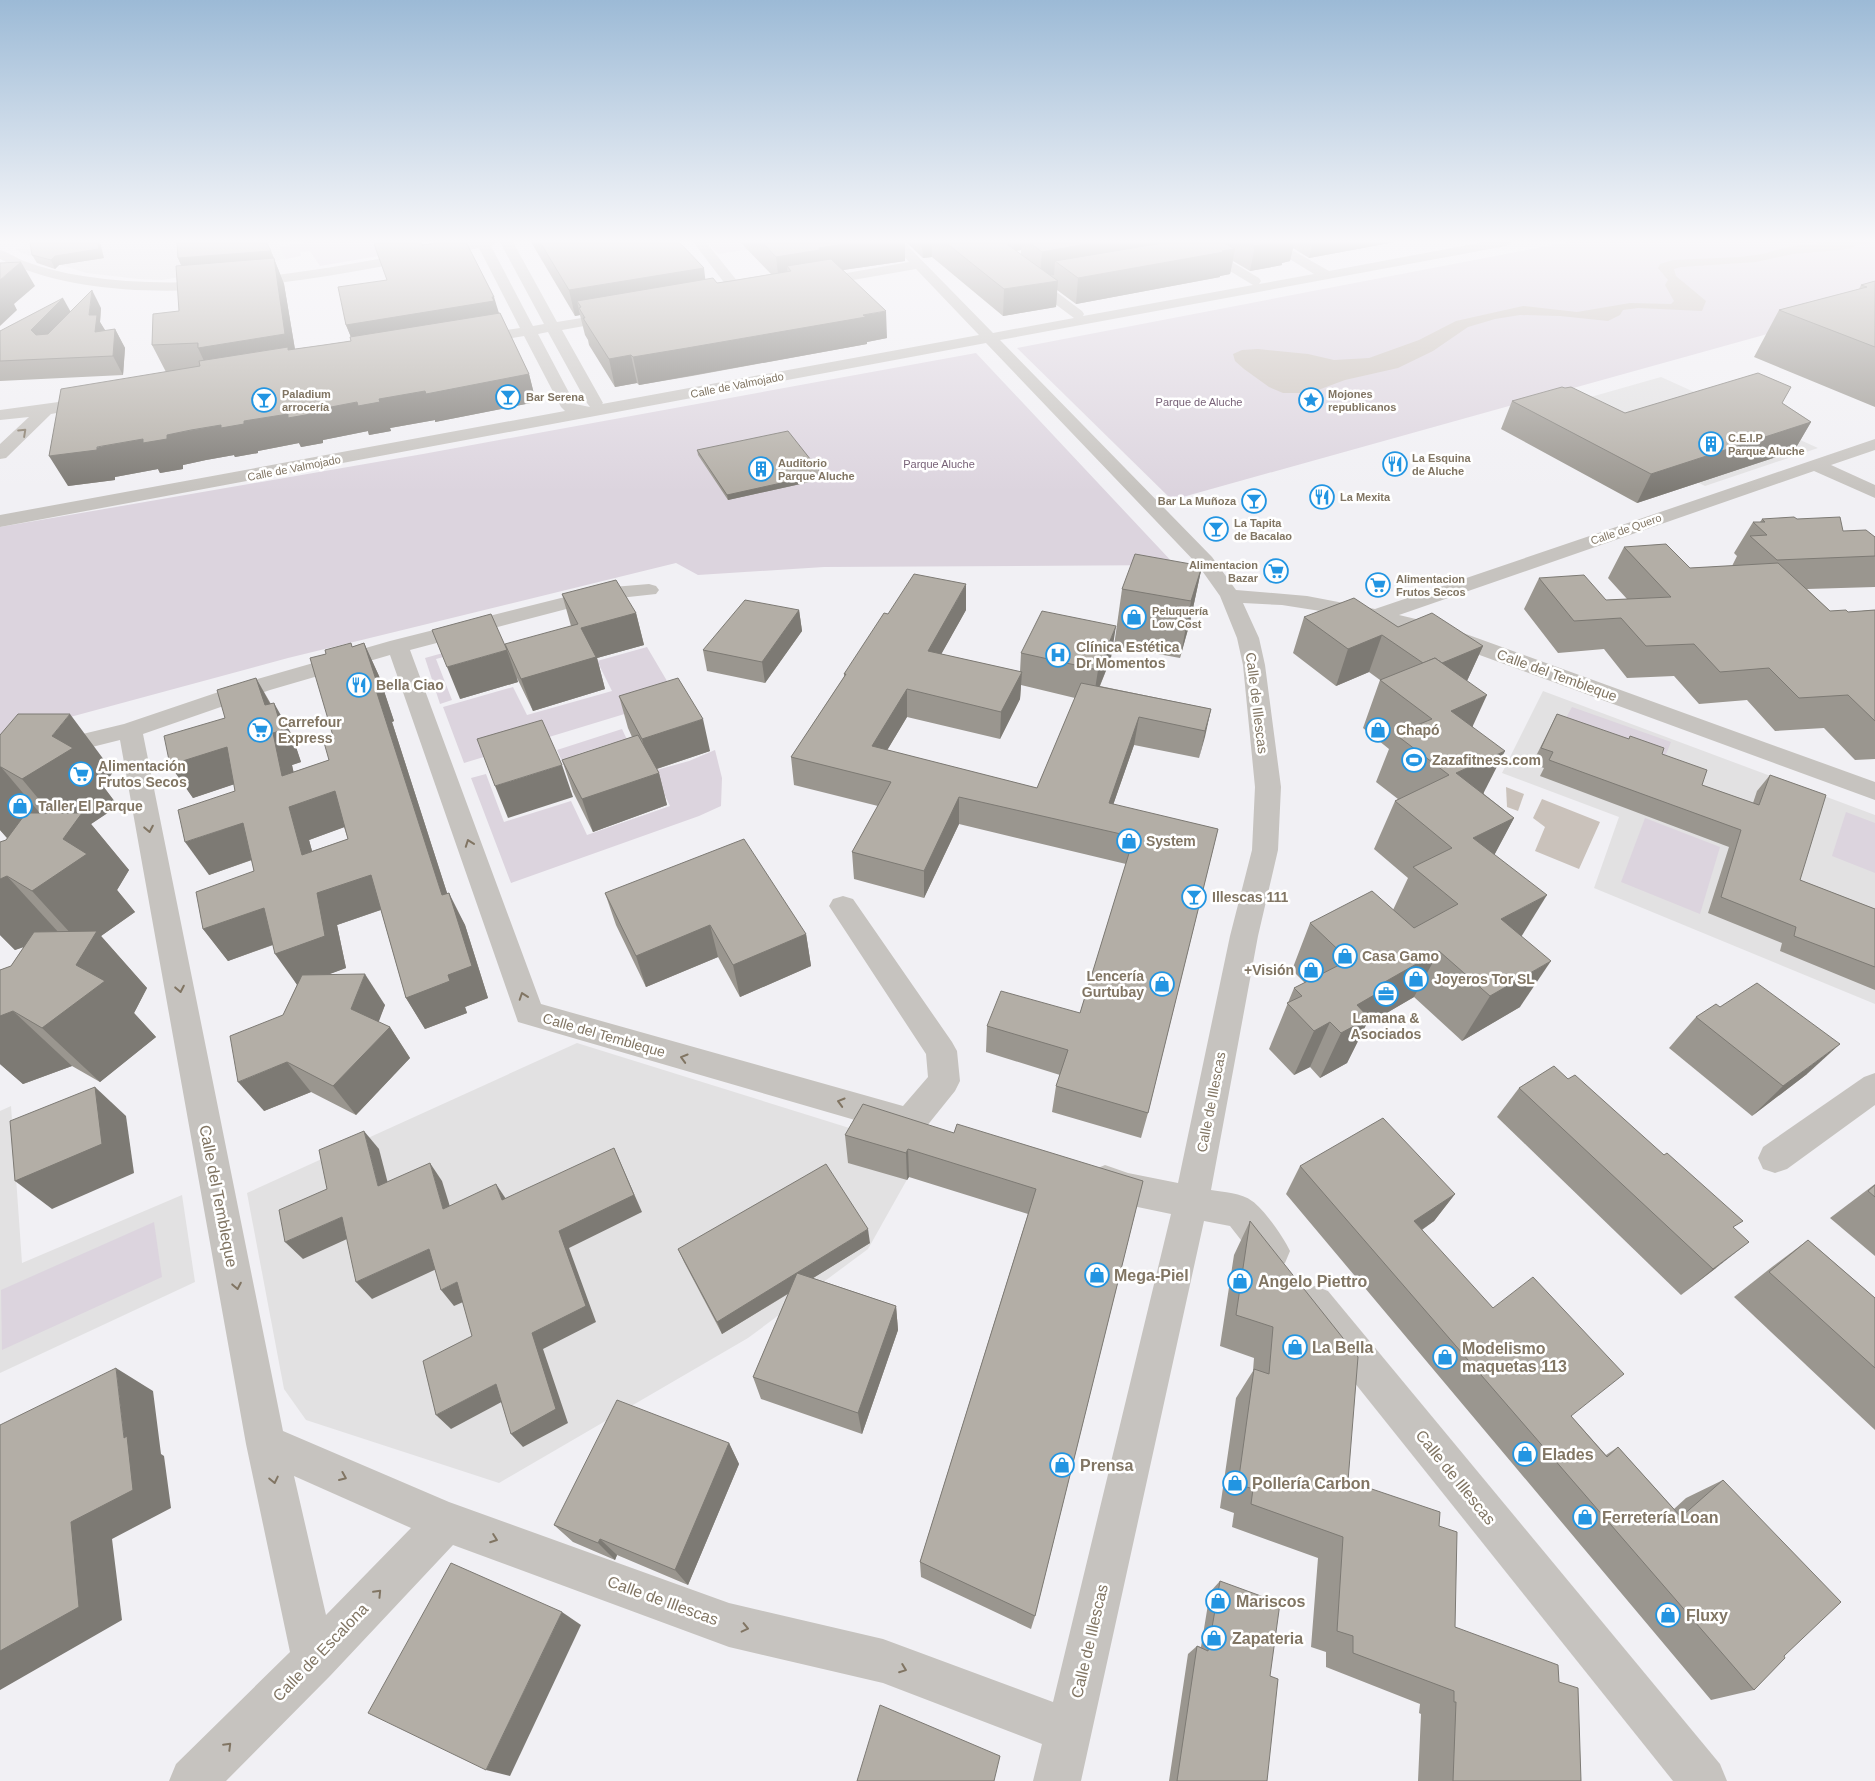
<svg xmlns="http://www.w3.org/2000/svg" width="1875" height="1781" viewBox="0 0 1875 1781" font-family="Arial,sans-serif">
  <style>
    .built { fill: #e2e1e2 }
    .green { fill: #dcd4de }
    .water { fill: #cac2bb }
    .lines { fill: none; stroke-linecap: round; stroke-linejoin: round }
    .minor { fill: #c6c3bf; fill-rule: evenodd }
    .wall { fill: #9a968f; fill-rule: evenodd }
    .shaded-wall { fill: #7d7a74 }
    .building { fill: #b3aea6; stroke: #7d7a74; fill-rule: evenodd }
    .oneway { stroke: #817563 }
    .labels { text-anchor: middle; stroke-width: 5; stroke-linejoin: round; paint-order: stroke }
    .far-street-label { font-size: 11px; fill: #817563; stroke: #fff }
    .far-poi-label { font-size: 11px; font-weight: bold; fill: #817563; stroke: #fff; text-anchor: start }
    .far-park-label { font-size: 11px; fill: #786278; stroke: #fff }
    .poi-label { font-size: 14px; font-weight: bold; fill: #817563; stroke: #fff; text-anchor: start }
    .street-label { font-size: 14px; fill: #817563; stroke: #fff }
    .near-street-label { font-size: 16px; fill: #817563; stroke: #fff }
    .near-poi-label { font-size: 16px; font-weight: bold; fill: #817563; stroke: #fff; text-anchor: start }
  </style>
  <rect width="100%" height="100%" fill="#f1f0f4"/>
  <!-- built -->
  <g class="built">
    <path d="M 22,242 L 278,242 L 286,259 L 162,280 L 138,279 L 87,273 L 24,254 L 15,249 L 23,247 Z"/>
    <path d="M 1661,377 L 1818,448 L 1705,486 L 1552,408 Z"/>
    <path d="M 1543,691 L 1875,815 L 1875,1004 L 1594,888 L 1619,817 L 1502,773 Z"/>
    <path d="M 577,1043 L 923,1151 L 868,1249 L 748,1338 L 499,1483 L 306,1420 L 284,1389 L 247,1193 Z"/>
    <path d="M 11,1106 L 22,1263 L 182,1195 L 195,1282 L 0,1373 L 0,1111 Z"/>
  </g>
  <!-- green -->
  <g class="green">
    <path d="M 306,242 L 407,242 L 414,250 L 320,266 L 310,251 L 300,252 L 301,256 L 286,259 L 280,247 Z"/>
    <path d="M 707,242 L 798,242 L 718,254 Z"/>
    <path d="M 1568,242 L 1875,242 L 1875,304 L 1172,500 L 1017,348 Z"/>
    <path d="M 976,353 L 1175,565 L 824,567 L 698,575 L 676,563 L 288,658 L 0,736 L 0,527 L 423,454 Z"/>
    <path d="M 493,639 L 495,643 L 436,659 L 452,700 L 440,704 L 425,658 Z"/>
    <path d="M 647,647 L 677,698 L 464,763 L 443,707 L 513,687 L 527,715 L 612,691 L 597,661 Z"/>
    <path d="M 1572,707 L 1671,742 L 1662,764 L 1561,727 Z"/>
    <path d="M 622,729 L 631,748 L 617,753 L 612,743 L 578,754 L 582,765 L 566,770 L 557,750 Z"/>
    <path d="M 715,750 L 722,778 L 721,806 L 699,816 L 511,883 L 471,778 L 486,774 L 504,822 L 571,801 L 587,835 L 670,806 L 653,771 L 689,761 Z"/>
    <path d="M 1846,812 L 1875,823 L 1875,873 L 1832,856 Z"/>
    <path d="M 1645,818 L 1720,847 L 1700,914 L 1621,882 Z"/>
    <path d="M 154,1222 L 162,1277 L 2,1350 L 1,1290 Z"/>
  </g>
  <!-- water -->
  <g class="water">
    <path d="M 1831,242 L 1875,243 L 1857,245 L 1852,248 L 1840,250 L 1793,254 L 1756,262 L 1681,267 L 1674,269 L 1676,276 L 1706,301 L 1702,311 L 1638,308 L 1623,310 L 1620,315 L 1608,321 L 1560,316 L 1520,315 L 1495,319 L 1468,327 L 1433,351 L 1398,368 L 1345,380 L 1310,393 L 1283,393 L 1269,387 L 1244,369 L 1235,361 L 1233,354 L 1242,350 L 1258,349 L 1308,354 L 1334,360 L 1369,358 L 1419,340 L 1456,321 L 1523,306 L 1577,312 L 1630,303 L 1671,304 L 1674,301 L 1665,285 L 1668,280 L 1658,268 L 1660,264 L 1673,260 L 1740,257 L 1763,254 L 1787,247 Z"/>
    <path d="M 1506,787 L 1524,794 L 1518,811 L 1507,807 Z"/>
    <path d="M 1542,799 L 1600,822 L 1579,869 L 1535,851 L 1545,827 L 1533,818 Z"/>
  </g>
  <g class="lines">
    <!-- minor -->
    <g class="minor">
      <path d="M 468,242 L 497,242 L 491,246 L 533,326 L 544,324 L 500,242 L 513,242 L 557,322 L 618,312 L 623,313 L 625,316 L 623,319 L 562,330 L 603,403 L 602,404 L 979,335 L 916,269 L 813,287 L 806,283 L 813,279 L 909,262 L 891,242 L 904,242 L 993,333 L 1074,318 L 1008,269 L 1004,259 L 984,242 C 1000,242 1013,248 1019,264 L 1082,311 L 1084,314 L 1083,316 L 1253,285 L 1182,242 L 1198,242 L 1259,278 L 1261,281 L 1259,284 L 1314,274 L 1262,242 L 1278,242 L 1329,271 L 1484,242 L 1512,242 L 1506,246 L 1000,340 L 1212,557 L 1236,590 L 1307,596 L 1375,609 L 1875,439 L 1875,450 L 1831,465 L 1875,485 L 1875,498 L 1814,471 L 1399,615 L 1441,625 L 1875,782 L 1875,800 L 1425,635 L 1333,613 L 1282,605 L 1243,603 L 1259,638 L 1265,665 L 1281,787 L 1278,850 L 1258,936 L 1211,1190 C 1223,1192 1242,1193 1252,1201 C 1264,1209 1284,1238 1290,1251 L 1285,1263 L 1272,1268 L 1259,1263 L 1230,1226 L 1204,1221 L 1081,1781 L 1033,1781 L 1042,1744 L 883,1683 L 729,1647 L 453,1545 L 330,1676 L 226,1781 L 169,1781 L 176,1764 L 290,1652 L 246,1444 L 120,740 L 0,770 L 0,754 L 124,724 L 254,680 L 390,641 L 601,588 L 649,584 L 656,586 L 659,590 L 656,594 L 601,600 L 410,650 L 541,1004 L 903,1106 L 928,1077 L 926,1054 L 829,906 L 833,899 L 843,896 L 853,899 L 952,1042 L 957,1051 L 960,1081 L 955,1091 L 922,1132 L 910,1136 L 518,1022 L 390,655 L 270,690 L 143,734 L 283,1431 L 449,1502 L 729,1603 L 883,1639 L 1053,1702 L 1171,1214 L 1128,1205 L 1093,1192 L 1088,1181 L 1093,1170 L 1105,1165 L 1128,1173 L 1178,1183 L 1230,936 L 1252,850 L 1255,787 L 1243,665 L 1237,638 L 1220,596 L 1198,565 L 986,343 L 0,527 L 0,515 L 565,411 L 561,407 L 524,336 L 473,345 L 468,343 L 465,340 L 468,337 L 473,335 L 520,328 L 479,248 C 339,274 143,321 8,263 L 0,259 L 0,250 C 8,252 16,258 24,261 C 43,268 63,273 83,276 C 211,296 343,265 468,242 ZM 548,332 L 587,403 L 590,407 L 575,404 L 538,334 ZM 294,1476 L 411,1528 L 326,1615 Z"/>
      <path d="M 693,242 L 706,242 L 746,292 L 748,295 L 746,298 L 736,298 Z"/>
      <path d="M 95,397 L 101,399 L 103,402 L 101,405 L 51,414 L 6,458 L 0,459 L 0,444 L 29,417 L 0,420 L 0,410 Z"/>
      <path d="M 1875,1073 L 1875,1105 L 1787,1169 L 1775,1173 L 1763,1169 L 1758,1158 L 1763,1147 L 1864,1077 Z"/>
      <path d="M 1315,1286 L 1328,1291 L 1720,1764 L 1727,1781 L 1673,1781 L 1302,1317 L 1297,1304 L 1302,1291 Z"/>
    </g>
  </g>
  <!-- wall -->
  <g class="wall">
    <path d="M 176,242 L 271,251 L 284,284 L 295,349 L 351,341 L 351,337 L 346,325 L 387,280 L 422,245 L 499,313 L 529,374 L 536,402 L 435,422 L 435,420 L 390,428 L 391,431 L 369,435 L 368,431 L 323,440 L 323,443 L 301,447 L 299,443 L 258,451 L 258,453 L 235,457 L 234,455 L 206,460 L 183,465 L 183,469 L 160,473 L 158,469 L 115,477 L 115,480 L 68,486 L 166,372 L 152,345 L 179,311 L 181,265 L 178,258 L 177,245 Z"/>
    <path d="M 531,242 L 679,242 L 705,280 L 717,283 L 771,274 L 740,242 L 905,242 L 905,261 L 843,270 L 887,338 L 867,342 L 867,344 L 692,376 L 639,385 L 637,383 L 615,387 L 589,345 L 588,340 L 585,335 L 580,315 L 575,316 Z"/>
    <path d="M 906,242 L 1395,242 L 1309,258 L 1293,248 L 1290,261 L 1282,263 L 1282,265 L 1250,271 L 1233,261 L 1230,274 L 1220,276 L 1220,277 L 1076,304 L 1057,290 L 1056,307 L 1003,316 L 932,257 L 923,258 ZM 1021,250 L 1021,254 L 1016,251 Z"/>
    <path d="M 32,255 L 104,258 L 59,265 L 55,269 L 37,263 Z"/>
    <path d="M 1875,281 L 1875,407 L 1754,357 L 1779,310 L 1859,289 L 1861,285 Z"/>
    <path d="M 101,308 L 100,322 L 105,331 L 115,329 L 125,348 L 123,375 L 0,381 L 0,331 L 71,311 Z"/>
    <path d="M 1512,401 L 1625,413 L 1782,403 L 1811,422 L 1794,451 L 1637,503 L 1501,429 Z"/>
    <path d="M 697,450 L 822,474 L 823,479 L 728,500 L 698,455 Z"/>
    <path d="M 1762,519 L 1797,519 L 1843,531 L 1875,537 L 1875,587 L 1807,589 L 1830,611 L 1848,612 L 1875,610 L 1875,759 L 1855,760 L 1824,728 L 1775,731 L 1747,700 L 1699,704 L 1674,676 L 1627,678 L 1604,649 L 1558,653 L 1524,609 L 1539,578 L 1606,600 L 1627,599 L 1608,578 L 1624,547 L 1690,568 L 1732,566 L 1737,556 L 1734,553 L 1753,522 L 1760,522 Z"/>
    <path d="M 1202,566 L 1190,622 L 1180,658 L 1114,646 L 1122,589 Z"/>
    <path d="M 562,594 L 636,613 L 644,645 L 597,658 L 605,689 L 533,711 L 517,678 L 518,682 L 460,699 L 506,647 L 571,626 Z"/>
    <path d="M 799,610 L 802,631 L 765,683 L 707,671 L 703,650 Z"/>
    <path d="M 966,610 L 941,654 L 1020,672 L 1021,653 L 1111,658 L 1100,686 L 1211,709 L 1199,758 L 1134,745 L 1113,805 L 1218,829 L 1148,1113 L 1141,1138 L 1052,1112 L 1056,1086 L 1060,1075 L 986,1052 L 987,1026 L 1080,1013 L 1126,864 L 959,824 L 924,898 L 854,879 L 852,852 L 878,806 L 794,785 L 791,757 L 844,677 L 844,674 L 888,614 ZM 1021,685 L 1075,698 L 1037,788 L 887,750 L 907,717 L 1000,739 L 1020,699 Z"/>
    <path d="M 1304,617 L 1398,627 L 1483,646 L 1467,681 L 1473,727 L 1484,794 L 1514,818 L 1494,855 L 1521,936 L 1520,1007 L 1462,1041 L 1414,997 L 1366,1025 L 1347,1063 L 1320,1078 L 1310,1067 L 1294,1075 L 1269,1049 L 1294,988 L 1305,983 L 1292,970 L 1310,923 L 1393,910 L 1408,878 L 1374,849 L 1395,801 L 1398,799 L 1376,782 L 1389,749 L 1363,728 L 1380,680 L 1369,672 L 1336,686 L 1293,653 Z"/>
    <path d="M 364,643 L 379,676 L 394,721 L 392,722 L 447,893 L 465,925 L 488,998 L 465,1007 L 467,1013 L 425,1029 L 406,998 L 381,910 L 337,925 L 346,968 L 329,974 L 385,1005 L 378,1022 L 390,1027 L 410,1058 L 356,1115 L 311,1092 L 264,1111 L 283,1015 L 297,985 L 273,945 L 228,961 L 203,929 L 254,871 L 252,860 L 209,875 L 235,791 L 234,784 L 193,798 L 170,765 L 225,718 L 256,678 L 271,704 L 292,735 L 301,762 L 292,765 L 293,772 L 329,760 L 333,736 L 352,647 ZM 344,827 L 348,839 L 312,851 L 309,840 Z"/>
    <path d="M 619,696 L 710,751 L 657,769 L 659,773 L 667,805 L 593,832 L 573,792 L 562,760 L 632,737 L 628,728 Z"/>
    <path d="M 1557,714 L 1662,754 L 1702,785 L 1753,803 L 1757,791 L 1770,775 L 1800,880 L 1875,909 L 1875,990 L 1780,951 L 1782,943 L 1708,913 L 1729,847 L 1540,776 L 1544,768 L 1532,764 Z"/>
    <path d="M 0,735 L 113,772 L 103,786 L 118,806 L 91,824 L 129,870 L 117,890 L 135,912 L 101,936 L 147,988 L 134,1013 L 156,1037 L 100,1082 L 72,1066 L 23,1084 L 0,1064 L 0,970 L 11,966 L 24,947 L 15,950 L 0,935 L 6,840 L 7,838 L 0,830 Z"/>
    <path d="M 605,893 L 806,934 L 811,966 L 740,997 L 718,957 L 646,987 L 616,925 Z"/>
    <path d="M 1720,1007 L 1807,1074 L 1752,1116 L 1669,1048 L 1696,1017 Z"/>
    <path d="M 1519,1088 L 1734,1228 L 1716,1268 L 1681,1295 L 1497,1117 Z"/>
    <path d="M 954,1133 L 1143,1181 L 1035,1616 L 1031,1629 L 921,1577 L 920,1562 L 1028,1214 L 909,1177 L 907,1180 L 848,1163 L 845,1135 Z"/>
    <path d="M 1300,1166 L 1455,1194 L 1434,1221 L 1422,1230 L 1571,1416 L 1606,1455 L 1618,1447 L 1674,1509 L 1686,1498 L 1723,1480 L 1784,1656 L 1754,1690 L 1711,1700 L 1286,1194 Z"/>
    <path d="M 1875,1184 L 1875,1256 L 1830,1218 Z"/>
    <path d="M 1250,1221 L 1348,1481 L 1439,1526 L 1455,1627 L 1559,1682 L 1581,1781 L 1418,1781 L 1421,1714 L 1419,1713 L 1420,1704 L 1326,1667 L 1326,1652 L 1311,1647 L 1318,1558 L 1232,1527 L 1234,1513 L 1220,1508 L 1236,1398 L 1253,1371 L 1254,1358 L 1220,1346 L 1234,1255 Z"/>
    <path d="M 1808,1240 L 1875,1298 L 1875,1430 L 1734,1297 L 1772,1267 Z"/>
    <path d="M 870,1243 L 813,1278 L 896,1306 L 898,1330 L 862,1434 L 761,1399 L 753,1377 L 788,1294 L 722,1334 L 684,1262 L 678,1249 Z"/>
    <path d="M 729,1443 L 739,1464 L 688,1585 L 617,1555 L 615,1560 L 573,1542 L 554,1525 Z"/>
    <path d="M 1220,1581 L 1270,1676 L 1267,1781 L 1169,1781 L 1188,1654 L 1197,1646 L 1201,1647 L 1210,1592 Z"/>
  </g>
  <!-- shaded-wall -->
  <g class="shaded-wall">
    <path d="M 98,242 L 100,242 L 104,258 L 59,265 L 55,269 L 51,260 L 55,256 Z"/>
    <path d="M 860,242 L 905,242 L 905,261 L 822,273 L 791,271 L 787,266 L 788,281 L 779,282 L 776,257 L 819,248 Z"/>
    <path d="M 922,242 L 932,242 L 932,257 L 923,258 Z"/>
    <path d="M 1014,242 L 1021,242 L 1021,250 L 1014,251 Z"/>
    <path d="M 1099,242 L 1193,242 L 1055,261 L 1054,275 L 1040,277 L 1042,252 Z"/>
    <path d="M 1276,242 L 1294,242 L 1290,261 L 1282,263 L 1282,265 L 1250,271 L 1255,246 Z"/>
    <path d="M 1313,242 L 1395,242 L 1309,258 Z"/>
    <path d="M 1235,249 L 1230,274 L 1220,276 L 1220,277 L 1076,304 L 1078,278 Z"/>
    <path d="M 271,251 L 284,284 L 297,362 L 211,376 L 198,348 L 188,280 L 178,258 Z"/>
    <path d="M 21,262 L 35,286 L 14,304 L 17,310 L 0,326 L 0,280 Z"/>
    <path d="M 704,268 L 707,294 L 577,301 L 580,315 L 575,316 L 569,290 Z"/>
    <path d="M 1058,281 L 1056,307 L 1003,316 L 1004,289 Z"/>
    <path d="M 92,290 L 101,308 L 100,322 L 107,333 L 95,332 L 89,315 Z"/>
    <path d="M 494,297 L 502,323 L 357,352 L 346,325 Z"/>
    <path d="M 63,298 L 73,316 L 42,349 L 31,330 Z"/>
    <path d="M 886,311 L 887,338 L 867,342 L 867,344 L 639,385 L 633,357 Z"/>
    <path d="M 115,329 L 125,348 L 123,375 L 113,356 Z"/>
    <path d="M 631,355 L 637,383 L 615,387 L 609,359 Z"/>
    <path d="M 529,374 L 536,402 L 435,422 L 435,420 L 390,428 L 391,431 L 369,435 L 368,431 L 323,440 L 323,443 L 301,447 L 299,443 L 258,451 L 258,453 L 235,457 L 234,455 L 206,460 L 183,465 L 183,469 L 160,473 L 158,469 L 115,477 L 115,480 L 68,486 L 49,456 L 244,421 Z"/>
    <path d="M 1811,422 L 1794,451 L 1637,503 L 1651,474 Z"/>
    <path d="M 822,474 L 823,479 L 728,500 L 727,495 Z"/>
    <path d="M 1202,566 L 1190,622 L 1180,658 L 1191,601 Z"/>
    <path d="M 966,584 L 966,610 L 928,678 L 928,651 Z"/>
    <path d="M 799,610 L 802,631 L 765,683 L 762,662 Z"/>
    <path d="M 636,613 L 644,645 L 597,658 L 605,689 L 533,711 L 521,679 L 581,628 Z"/>
    <path d="M 1116,626 L 1111,658 L 1093,702 L 1098,670 Z"/>
    <path d="M 1382,635 L 1369,672 L 1336,686 L 1348,649 Z"/>
    <path d="M 364,643 L 379,676 L 394,721 L 392,722 L 458,927 L 442,895 L 376,690 Z"/>
    <path d="M 1483,646 L 1466,683 L 1430,668 Z"/>
    <path d="M 507,650 L 518,682 L 460,699 L 447,667 Z"/>
    <path d="M 1022,672 L 1020,699 L 1000,739 L 1001,712 Z"/>
    <path d="M 256,678 L 274,711 L 274,703 L 292,735 L 301,762 L 292,765 L 301,803 L 335,791 L 353,824 L 309,840 L 322,887 L 302,855 L 289,807 L 282,776 L 265,705 Z"/>
    <path d="M 907,689 L 907,717 L 873,774 L 872,746 Z"/>
    <path d="M 1487,695 L 1465,743 L 1451,711 Z"/>
    <path d="M 1211,709 L 1205,737 L 1199,758 L 1205,731 Z"/>
    <path d="M 70,714 L 113,772 L 103,786 L 118,806 L 91,824 L 129,870 L 117,890 L 135,912 L 101,936 L 147,988 L 134,1013 L 156,1037 L 100,1082 L 42,1028 L 76,965 L 84,948 L 32,891 L 67,833 L 22,779 L 52,736 Z"/>
    <path d="M 1139,717 L 1134,745 L 1104,831 L 1109,803 Z"/>
    <path d="M 703,719 L 710,751 L 650,771 L 642,739 Z"/>
    <path d="M 227,747 L 247,780 L 193,798 L 170,765 Z"/>
    <path d="M 1505,751 L 1481,798 L 1456,773 Z"/>
    <path d="M 562,765 L 573,797 L 508,818 L 495,786 Z"/>
    <path d="M 0,767 L 1,767 L 50,825 L 8,839 L 0,830 Z"/>
    <path d="M 659,773 L 667,805 L 593,832 L 582,799 Z"/>
    <path d="M 959,797 L 959,824 L 924,898 L 924,871 Z"/>
    <path d="M 1514,818 L 1489,865 L 1473,838 Z"/>
    <path d="M 243,823 L 265,855 L 209,875 L 185,842 Z"/>
    <path d="M 371,875 L 389,907 L 337,925 L 346,968 L 298,986 L 275,954 L 317,893 Z"/>
    <path d="M 7,876 L 60,934 L 15,950 L 0,935 L 0,879 Z"/>
    <path d="M 449,893 L 465,925 L 488,998 L 465,1007 L 467,1013 L 425,1029 L 406,998 Z"/>
    <path d="M 1547,895 L 1518,942 L 1501,919 Z"/>
    <path d="M 264,908 L 286,940 L 228,961 L 203,929 Z"/>
    <path d="M 710,925 L 718,957 L 646,987 L 636,956 Z"/>
    <path d="M 806,934 L 811,966 L 740,997 L 733,965 Z"/>
    <path d="M 1439,951 L 1414,997 L 1366,1025 L 1347,1063 L 1320,1078 L 1341,1033 L 1357,1005 L 1376,987 Z"/>
    <path d="M 1551,961 L 1520,1007 L 1462,1041 L 1490,996 Z"/>
    <path d="M 365,974 L 385,1005 L 372,1040 L 351,1009 Z"/>
    <path d="M 13,1011 L 72,1066 L 23,1084 L 0,1064 L 0,1016 Z"/>
    <path d="M 1330,1022 L 1310,1067 L 1294,1075 L 1314,1031 Z"/>
    <path d="M 390,1027 L 410,1058 L 356,1115 L 333,1086 Z"/>
    <path d="M 1840,1044 L 1807,1074 L 1752,1116 L 1783,1086 Z"/>
    <path d="M 287,1062 L 311,1092 L 264,1111 L 238,1082 Z"/>
    <path d="M 95,1087 L 126,1116 L 134,1173 L 52,1209 L 15,1181 Z"/>
    <path d="M 364,1131 L 379,1149 L 393,1203 L 378,1186 Z"/>
    <path d="M 614,1148 L 642,1212 L 569,1248 L 596,1322 L 543,1349 L 568,1423 L 523,1447 L 511,1434 L 532,1333 L 559,1231 Z"/>
    <path d="M 908,1149 L 909,1177 L 907,1180 L 906,1153 Z"/>
    <path d="M 430,1163 L 442,1181 L 456,1226 L 443,1209 Z"/>
    <path d="M 496,1184 L 508,1202 L 502,1200 Z"/>
    <path d="M 1455,1194 L 1434,1221 L 1395,1248 L 1414,1221 Z"/>
    <path d="M 342,1217 L 358,1234 L 303,1259 L 285,1242 Z"/>
    <path d="M 868,1229 L 870,1243 L 722,1334 L 717,1322 Z"/>
    <path d="M 1749,1242 L 1716,1268 L 1681,1295 L 1713,1269 Z"/>
    <path d="M 429,1249 L 443,1266 L 372,1299 L 356,1282 Z"/>
    <path d="M 457,1282 L 470,1299 L 454,1306 L 441,1290 Z"/>
    <path d="M 896,1306 L 898,1330 L 862,1434 L 858,1413 Z"/>
    <path d="M 116,1368 L 153,1391 L 161,1454 L 164,1456 L 171,1508 L 112,1539 L 122,1620 L 0,1690 L 0,1651 L 71,1522 L 124,1438 Z"/>
    <path d="M 496,1384 L 509,1398 L 451,1429 L 436,1415 Z"/>
    <path d="M 729,1443 L 739,1464 L 688,1585 L 675,1570 Z"/>
    <path d="M 600,1539 L 617,1555 L 615,1560 L 598,1543 Z"/>
    <path d="M 562,1612 L 581,1625 L 510,1776 L 486,1770 Z"/>
  </g>
  <!-- building -->
  <g class="building">
    <path d="M 30,242 L 98,242 L 99,249 L 55,256 L 51,260 L 32,255 Z"/>
    <path d="M 177,242 L 266,242 L 271,251 L 178,258 Z"/>
    <path d="M 388,242 L 421,242 L 422,245 L 443,242 L 466,242 L 494,297 L 492,297 L 494,301 L 346,325 L 338,287 L 387,280 L 374,244 Z"/>
    <path d="M 540,242 L 679,242 L 704,268 L 569,290 Z"/>
    <path d="M 762,242 L 860,242 L 819,248 L 820,250 L 776,257 Z"/>
    <path d="M 945,242 L 1007,242 L 1008,245 L 1058,281 L 1004,289 Z"/>
    <path d="M 1029,242 L 1099,242 L 1042,252 Z"/>
    <path d="M 1168,242 L 1223,242 L 1235,249 L 1222,251 L 1224,252 L 1078,278 L 1055,261 Z"/>
    <path d="M 1249,242 L 1276,242 L 1255,246 Z"/>
    <path d="M 274,258 L 285,334 L 198,348 L 198,343 L 152,345 L 153,314 L 179,311 L 176,266 Z"/>
    <path d="M 831,259 L 886,311 L 863,315 L 866,317 L 687,348 L 633,357 L 631,355 L 609,359 L 583,318 L 585,318 L 579,308 L 581,307 L 577,301 L 713,278 L 717,283 L 731,281 L 791,271 L 787,266 Z"/>
    <path d="M 21,262 L 0,280 L 0,263 Z"/>
    <path d="M 1875,281 L 1875,347 L 1779,310 L 1867,287 L 1861,285 Z"/>
    <path d="M 92,290 L 89,315 L 97,315 L 95,332 L 115,329 L 113,356 L 0,361 L 0,331 L 63,298 L 31,330 L 36,335 L 48,334 Z"/>
    <path d="M 500,313 L 529,374 L 426,394 L 425,391 L 379,399 L 380,402 L 358,406 L 357,402 L 310,411 L 311,414 L 288,418 L 288,414 L 244,421 L 244,424 L 221,428 L 221,425 L 191,430 L 167,435 L 167,439 L 143,443 L 143,439 L 97,447 L 97,450 L 49,456 L 61,389 L 200,366 L 199,361 L 288,347 L 288,350 L 324,345 L 351,341 L 350,337 Z"/>
    <path d="M 1758,373 L 1791,387 L 1782,403 L 1811,422 L 1651,474 L 1512,401 L 1562,387 L 1565,388 L 1571,387 L 1625,413 Z"/>
    <path d="M 788,431 L 822,474 L 727,495 L 697,450 Z"/>
    <path d="M 1794,517 L 1797,519 L 1840,517 L 1843,531 L 1866,530 L 1875,537 L 1875,556 L 1777,560 L 1750,536 L 1767,535 L 1753,522 L 1765,522 L 1762,519 Z"/>
    <path d="M 1666,544 L 1690,568 L 1778,563 L 1830,611 L 1846,610 L 1848,612 L 1875,610 L 1875,721 L 1848,695 L 1799,698 L 1769,668 L 1720,672 L 1694,644 L 1646,646 L 1621,618 L 1574,621 L 1539,578 L 1584,575 L 1606,600 L 1671,597 L 1624,547 Z"/>
    <path d="M 1135,554 L 1202,566 L 1191,601 L 1122,589 Z"/>
    <path d="M 914,574 L 966,584 L 928,651 L 1022,672 L 1001,712 L 907,689 L 872,746 L 1037,788 L 1081,683 L 1211,709 L 1205,731 L 1139,717 L 1109,803 L 1218,829 L 1148,1113 L 1056,1086 L 1068,1050 L 987,1026 L 1001,991 L 1080,1013 L 1134,837 L 959,797 L 924,871 L 852,852 L 891,782 L 791,757 L 846,674 L 844,674 L 884,613 L 888,614 Z"/>
    <path d="M 616,580 L 636,613 L 581,628 L 596,657 L 521,679 L 505,644 L 578,624 L 562,594 Z"/>
    <path d="M 1354,598 L 1398,627 L 1432,613 L 1483,646 L 1442,663 L 1435,658 L 1423,663 L 1382,635 L 1348,649 L 1304,617 Z"/>
    <path d="M 745,600 L 799,610 L 762,662 L 703,650 Z"/>
    <path d="M 1042,611 L 1116,626 L 1098,670 L 1021,653 Z"/>
    <path d="M 491,614 L 507,650 L 447,667 L 432,630 Z"/>
    <path d="M 351,643 L 352,647 L 364,643 L 379,689 L 376,690 L 442,895 L 449,893 L 472,966 L 448,975 L 450,981 L 406,998 L 371,875 L 317,893 L 325,936 L 275,954 L 264,908 L 203,929 L 196,892 L 254,871 L 243,823 L 185,842 L 178,810 L 235,791 L 227,747 L 170,765 L 164,736 L 225,718 L 217,690 L 256,678 L 265,705 L 274,703 L 282,730 L 273,733 L 282,776 L 329,760 L 323,739 L 333,736 L 310,658 L 326,654 L 325,650 ZM 335,791 L 348,839 L 302,855 L 289,807 Z"/>
    <path d="M 1435,658 L 1487,695 L 1451,711 L 1505,751 L 1456,773 L 1514,818 L 1473,838 L 1547,895 L 1501,919 L 1551,961 L 1490,996 L 1439,951 L 1376,987 L 1381,991 L 1357,1005 L 1369,1018 L 1341,1033 L 1330,1022 L 1314,1031 L 1287,1003 L 1302,996 L 1294,988 L 1349,960 L 1310,923 L 1372,891 L 1414,928 L 1458,904 L 1413,867 L 1452,848 L 1395,801 L 1449,775 L 1395,734 L 1432,719 L 1380,680 Z"/>
    <path d="M 678,678 L 703,719 L 642,739 L 619,696 Z"/>
    <path d="M 18,714 L 70,714 L 52,736 L 73,748 L 22,779 L 1,767 L 0,767 L 0,735 Z"/>
    <path d="M 1557,714 L 1629,739 L 1630,736 L 1664,748 L 1662,754 L 1707,770 L 1702,785 L 1759,805 L 1770,775 L 1826,795 L 1800,880 L 1875,909 L 1875,967 L 1794,936 L 1796,927 L 1721,897 L 1741,830 L 1549,760 L 1553,752 L 1541,748 Z"/>
    <path d="M 542,720 L 562,765 L 495,786 L 477,739 Z"/>
    <path d="M 638,735 L 659,773 L 582,799 L 562,760 Z"/>
    <path d="M 26,813 L 82,813 L 63,839 L 87,854 L 32,891 L 7,876 L 0,879 L 0,842 L 6,840 Z"/>
    <path d="M 744,839 L 806,934 L 733,965 L 710,925 L 636,956 L 605,893 Z"/>
    <path d="M 97,931 L 76,965 L 105,981 L 42,1028 L 13,1011 L 0,1016 L 0,970 L 11,966 L 34,932 Z"/>
    <path d="M 365,974 L 351,1009 L 390,1027 L 333,1086 L 287,1062 L 238,1082 L 230,1036 L 283,1015 L 302,975 Z"/>
    <path d="M 1757,983 L 1840,1044 L 1783,1086 L 1696,1017 L 1716,1004 L 1720,1007 Z"/>
    <path d="M 1554,1066 L 1568,1079 L 1575,1075 L 1664,1155 L 1667,1153 L 1743,1221 L 1733,1227 L 1749,1242 L 1713,1269 L 1519,1088 Z"/>
    <path d="M 95,1087 L 102,1144 L 15,1181 L 10,1121 Z"/>
    <path d="M 863,1104 L 954,1133 L 957,1124 L 1143,1181 L 1035,1616 L 920,1562 L 1036,1189 L 908,1149 L 906,1153 L 845,1135 Z"/>
    <path d="M 1383,1118 L 1455,1194 L 1414,1221 L 1493,1308 L 1533,1277 L 1624,1374 L 1571,1416 L 1607,1457 L 1618,1447 L 1681,1517 L 1723,1480 L 1841,1602 L 1784,1656 L 1785,1658 L 1754,1690 L 1300,1166 Z"/>
    <path d="M 364,1131 L 378,1186 L 430,1163 L 443,1209 L 496,1184 L 502,1200 L 614,1148 L 634,1195 L 559,1231 L 586,1306 L 532,1333 L 556,1409 L 511,1434 L 496,1384 L 436,1415 L 423,1361 L 472,1336 L 457,1282 L 441,1290 L 429,1249 L 356,1282 L 342,1217 L 285,1242 L 279,1210 L 327,1189 L 319,1150 Z"/>
    <path d="M 826,1164 L 868,1229 L 717,1322 L 678,1249 Z"/>
    <path d="M 1875,1185 L 1875,1197 L 1868,1191 Z"/>
    <path d="M 1250,1221 L 1358,1357 L 1348,1481 L 1440,1512 L 1439,1526 L 1457,1532 L 1455,1627 L 1558,1665 L 1559,1682 L 1578,1688 L 1581,1781 L 1453,1781 L 1456,1702 L 1454,1702 L 1454,1691 L 1353,1653 L 1353,1636 L 1337,1631 L 1343,1537 L 1251,1504 L 1253,1489 L 1238,1484 L 1254,1369 L 1269,1374 L 1273,1327 L 1236,1315 Z"/>
    <path d="M 1808,1240 L 1875,1298 L 1875,1368 L 1769,1272 Z"/>
    <path d="M 797,1273 L 896,1306 L 858,1413 L 753,1377 Z"/>
    <path d="M 116,1368 L 124,1438 L 127,1436 L 133,1490 L 71,1522 L 79,1607 L 0,1651 L 0,1425 Z"/>
    <path d="M 617,1400 L 729,1443 L 675,1570 L 600,1539 L 598,1543 L 554,1525 Z"/>
    <path d="M 451,1563 L 562,1612 L 486,1770 L 368,1713 Z"/>
    <path d="M 1220,1581 L 1280,1603 L 1270,1676 L 1278,1679 L 1267,1781 L 1177,1781 L 1197,1646 L 1208,1651 Z"/>
    <path d="M 880,1705 L 1000,1756 L 994,1781 L 857,1781 Z"/>
  </g>
  <!-- one-way arrows -->
  <defs><path id="oneway-chevron" d="M-2-3.5L2.5 0L-2 3.5" fill="none" stroke-width="1.6" stroke-linecap="round" stroke-linejoin="round" transform="scale(1.25)"/></defs>
  <g class="oneway">
    <use href="#oneway-chevron" transform="translate(23 432) rotate(-43)"/>
    <use href="#oneway-chevron" transform="translate(149 829) rotate(79)"/>
    <use href="#oneway-chevron" transform="translate(469 843) rotate(-110)"/>
    <use href="#oneway-chevron" transform="translate(180 989) rotate(79)"/>
    <use href="#oneway-chevron" transform="translate(523 996) rotate(-109)"/>
    <use href="#oneway-chevron" transform="translate(684 1058) rotate(-164)"/>
    <use href="#oneway-chevron" transform="translate(841 1102) rotate(-164)"/>
    <use href="#oneway-chevron" transform="translate(237 1286) rotate(79)"/>
    <use href="#oneway-chevron" transform="translate(343 1477) rotate(23)"/>
    <use href="#oneway-chevron" transform="translate(274 1480) rotate(78)"/>
    <use href="#oneway-chevron" transform="translate(494 1539) rotate(20)"/>
    <use href="#oneway-chevron" transform="translate(378 1593) rotate(-46)"/>
    <use href="#oneway-chevron" transform="translate(745 1628) rotate(13)"/>
    <use href="#oneway-chevron" transform="translate(903 1669) rotate(21)"/>
    <use href="#oneway-chevron" transform="translate(228 1746) rotate(-45)"/>
  </g>
  <!-- sky -->
  <linearGradient id="sky" x2="0" y2="1"><stop stop-color="#9cbad6"/><stop offset="0.49" stop-color="#f9f8fa"/><stop offset="1" stop-color="#f9f8fa" stop-opacity="0"/></linearGradient>
  <rect width="1875" height="492" fill="url(#sky)"/>
  <!-- icons -->
  <defs>
    <g id="bar-ring" transform="scale(1.25)"><circle r="9.5" fill="#fff" stroke="#2295e2" stroke-width="1.5"/><path d="M-6-5H6L.8 .8V4.5H3.5V6h-7V4.5H-.8V.8Z" fill="#2295e2"/></g>
    <g id="sight-ring" transform="scale(1.25)"><circle r="9.5" fill="#fff" stroke="#2295e2" stroke-width="1.5"/><path d="M0-6L1.8-2.2L6-1.7L2.9 1.2L3.7 5.4L0 3.3L-3.7 5.4L-2.9 1.2L-6-1.7L-1.8-2.2Z" fill="#2295e2"/></g>
    <g id="building-ring" transform="scale(1.25)"><circle r="9.5" fill="#fff" stroke="#2295e2" stroke-width="1.5"/><path d="M-4-6H4V6H1V3H-1V6H-4ZM-2.5-4.3h1.7v1.8h-1.7ZM.8-4.3h1.7v1.8H.8ZM-2.5-1h1.7V.8h-1.7ZM.8-1h1.7V.8H.8Z" fill="#2295e2"/></g>
    <g id="restaurant-ring" transform="scale(1.25)"><circle r="9.5" fill="#fff" stroke="#2295e2" stroke-width="1.5"/><path d="M-5-6h1v4h1v-4h1v4h1v-4h1v5L-1.5 .5V6h-2V.5L-5-1ZM5-6V6H3V1.5H1.5Q1.5-4 5-6Z" fill="#2295e2"/></g>
    <g id="supermarket-ring" transform="scale(1.25)"><circle r="9.5" fill="#fff" stroke="#2295e2" stroke-width="1.5"/><path d="M-6-5.5h2.5l.6 2H6L4.5 2H-2.5L-4.4-4H-6ZM-1.5 3.2a1.3 1.3 0 1 0 .1 0ZM3 3.2a1.3 1.3 0 1 0 .1 0Z" fill="#2295e2"/></g>
    <g id="shop-ring" transform="scale(1.25)"><circle r="9.5" fill="#fff" stroke="#2295e2" stroke-width="1.5"/><path d="M-5-2.5h2.3a2.7 3.5 0 0 1 5.4 0H5L5.5 6h-11ZM-1.5-2.5h3a1.5 2.3 0 0 0-3 0Z" fill="#2295e2"/></g>
    <g id="hospital-ring" transform="scale(1.25)"><circle r="9.5" fill="#fff" stroke="#2295e2" stroke-width="1.5"/><path d="M-5-5h3v3.5h4V-5h3V5h-3V1.5h-4V5h-3Z" fill="#2295e2"/></g>
    <g id="stadium-ring" transform="scale(1.25)"><circle r="9.5" fill="#fff" stroke="#2295e2" stroke-width="1.5"/><path d="M0-5a6.5 5 0 1 0 0 10a6.5 5 0 1 0 0-10ZM-3.5-1.8h7v3.6h-7Z" fill="#2295e2"/></g>
    <g id="office-ring" transform="scale(1.25)"><circle r="9.5" fill="#fff" stroke="#2295e2" stroke-width="1.5"/><path d="M-6-3h4V-5.5h4V-3h4V5H-6ZM-1-4.5V-3h2v-1.5ZM-6 0V1H6V0Z" fill="#2295e2"/></g>
  </defs>
  <g fill-rule="evenodd">
    <use href="#bar-ring" x="508" y="397"/>
    <use href="#bar-ring" x="264" y="400"/>
    <use href="#sight-ring" x="1311" y="400"/>
    <use href="#building-ring" x="1711" y="444"/>
    <use href="#restaurant-ring" x="1395" y="464"/>
    <use href="#building-ring" x="761" y="469"/>
    <use href="#restaurant-ring" x="1322" y="497"/>
    <use href="#bar-ring" x="1254" y="501"/>
    <use href="#bar-ring" x="1216" y="529"/>
    <use href="#supermarket-ring" x="1276" y="571"/>
    <use href="#supermarket-ring" x="1378" y="585"/>
    <use href="#shop-ring" x="1134" y="617"/>
    <use href="#hospital-ring" x="1058" y="655"/>
    <use href="#restaurant-ring" x="359" y="685"/>
    <use href="#supermarket-ring" x="260" y="730"/>
    <use href="#shop-ring" x="1378" y="730"/>
    <use href="#stadium-ring" x="1414" y="760"/>
    <use href="#supermarket-ring" x="81" y="774"/>
    <use href="#shop-ring" x="20" y="806"/>
    <use href="#shop-ring" x="1129" y="841"/>
    <use href="#bar-ring" x="1194" y="897"/>
    <use href="#shop-ring" x="1345" y="956"/>
    <use href="#shop-ring" x="1311" y="970"/>
    <use href="#shop-ring" x="1416" y="979"/>
    <use href="#shop-ring" x="1162" y="984"/>
    <use href="#office-ring" x="1386" y="994"/>
    <use href="#shop-ring" x="1097" y="1275"/>
    <use href="#shop-ring" x="1240" y="1281"/>
    <use href="#shop-ring" x="1295" y="1347"/>
    <use href="#shop-ring" x="1445" y="1357"/>
    <use href="#shop-ring" x="1525" y="1454"/>
    <use href="#shop-ring" x="1062" y="1465"/>
    <use href="#shop-ring" x="1235" y="1483"/>
    <use href="#shop-ring" x="1585" y="1517"/>
    <use href="#shop-ring" x="1218" y="1601"/>
    <use href="#shop-ring" x="1668" y="1615"/>
    <use href="#shop-ring" x="1214" y="1638"/>
  </g>
  <g class="labels">
    <!-- far-street labels -->
    <g class="far-street-label">
      <text transform="translate(737 385) rotate(-11)" y="4">Calle de Valmojado</text>
      <text transform="translate(294 468) rotate(-11)" y="4">Calle de Valmojado</text>
      <text transform="translate(1626 529) rotate(-19)" y="4">Calle de Quero</text>
    </g>
    <!-- far-poi labels -->
    <g class="far-poi-label">
      <text x="282" y="398">Paladium<tspan x="282" dy="13">arrocería</tspan></text>
      <text x="1328" y="398">Mojones<tspan x="1328" dy="13">republicanos</tspan></text>
      <text x="526" y="401">Bar Serena</text>
      <text x="1728" y="442">C.E.I.P<tspan x="1728" dy="13">Parque Aluche</tspan></text>
      <text x="1412" y="462">La Esquina<tspan x="1412" dy="13">de Aluche</tspan></text>
      <text x="778" y="467">Auditorio<tspan x="778" dy="13">Parque Aluche</tspan></text>
      <text x="1340" y="501">La Mexita</text>
      <text x="1236" y="505" text-anchor="end">Bar La Muñoza</text>
      <text x="1234" y="527">La Tapita<tspan x="1234" dy="13">de Bacalao</tspan></text>
      <text x="1258" y="569" text-anchor="end">Alimentacion<tspan x="1258" dy="13">Bazar</tspan></text>
      <text x="1396" y="583">Alimentacion<tspan x="1396" dy="13">Frutos Secos</tspan></text>
      <text x="1152" y="615">Peluquería<tspan x="1152" dy="13">Low Cost</tspan></text>
    </g>
    <!-- far-park labels -->
    <g class="far-park-label">
      <text x="1199" y="406">Parque de Aluche</text>
      <text x="939" y="468">Parque Aluche</text>
    </g>
    <!-- poi labels -->
    <g class="poi-label">
      <text x="1076" y="652">Clínica Estética<tspan x="1076" dy="16">Dr Momentos</tspan></text>
      <text x="376" y="690">Bella Ciao</text>
      <text x="278" y="727">Carrefour<tspan x="278" dy="16">Express</tspan></text>
      <text x="1396" y="735">Chapó</text>
      <text x="1432" y="765">Zazafitness.com</text>
      <text x="98" y="771">Alimentación<tspan x="98" dy="16">Frutos Secos</tspan></text>
      <text x="38" y="811">Taller El Parque</text>
      <text x="1146" y="846">System</text>
      <text x="1212" y="902">Illescas 111</text>
      <text x="1362" y="961">Casa Gamo</text>
      <text x="1294" y="975" text-anchor="end">+Visión</text>
      <text x="1144" y="981" text-anchor="end">Lencería<tspan x="1144" dy="16">Gurtubay</tspan></text>
      <text x="1434" y="984">Joyeros Tor SL</text>
      <text x="1386" y="1023" text-anchor="middle">Lamana &amp;<tspan x="1386" dy="16">Asociados</tspan></text>
    </g>
    <!-- street labels -->
    <g class="street-label">
      <text transform="translate(1557 675) rotate(20)" y="5">Calle del Tembleque</text>
      <text transform="translate(1257 703) rotate(83)" y="5">Calle de Illescas</text>
      <text transform="translate(604 1035) rotate(16)" y="5">Calle del Tembleque</text>
      <text transform="translate(1211 1102) rotate(-79)" y="5">Calle de Illescas</text>
    </g>
    <!-- near-street labels -->
    <g class="near-street-label">
      <text transform="translate(219 1196) rotate(79)" y="6">Calle del Tembleque</text>
      <text transform="translate(1456 1477) rotate(51)" y="6">Calle de Illescas</text>
      <text transform="translate(663 1600) rotate(20)" y="6">Calle de Illescas</text>
      <text transform="translate(1089 1641) rotate(-77)" y="6">Calle de Illescas</text>
      <text transform="translate(320 1652) rotate(-46)" y="6">Calle de Escalona</text>
    </g>
    <!-- near-poi labels -->
    <g class="near-poi-label">
      <text x="1114" y="1281">Mega-Piel</text>
      <text x="1258" y="1287">Angelo Piettro</text>
      <text x="1312" y="1353">La Bella</text>
      <text x="1462" y="1354">Modelismo<tspan x="1462" dy="18">maquetas 113</tspan></text>
      <text x="1542" y="1460">Elades</text>
      <text x="1080" y="1471">Prensa</text>
      <text x="1252" y="1489">Pollería Carbon</text>
      <text x="1602" y="1523">Ferretería Loan</text>
      <text x="1236" y="1607">Mariscos</text>
      <text x="1686" y="1621">Fluxy</text>
      <text x="1232" y="1644">Zapateria</text>
    </g>
  </g>
</svg>
